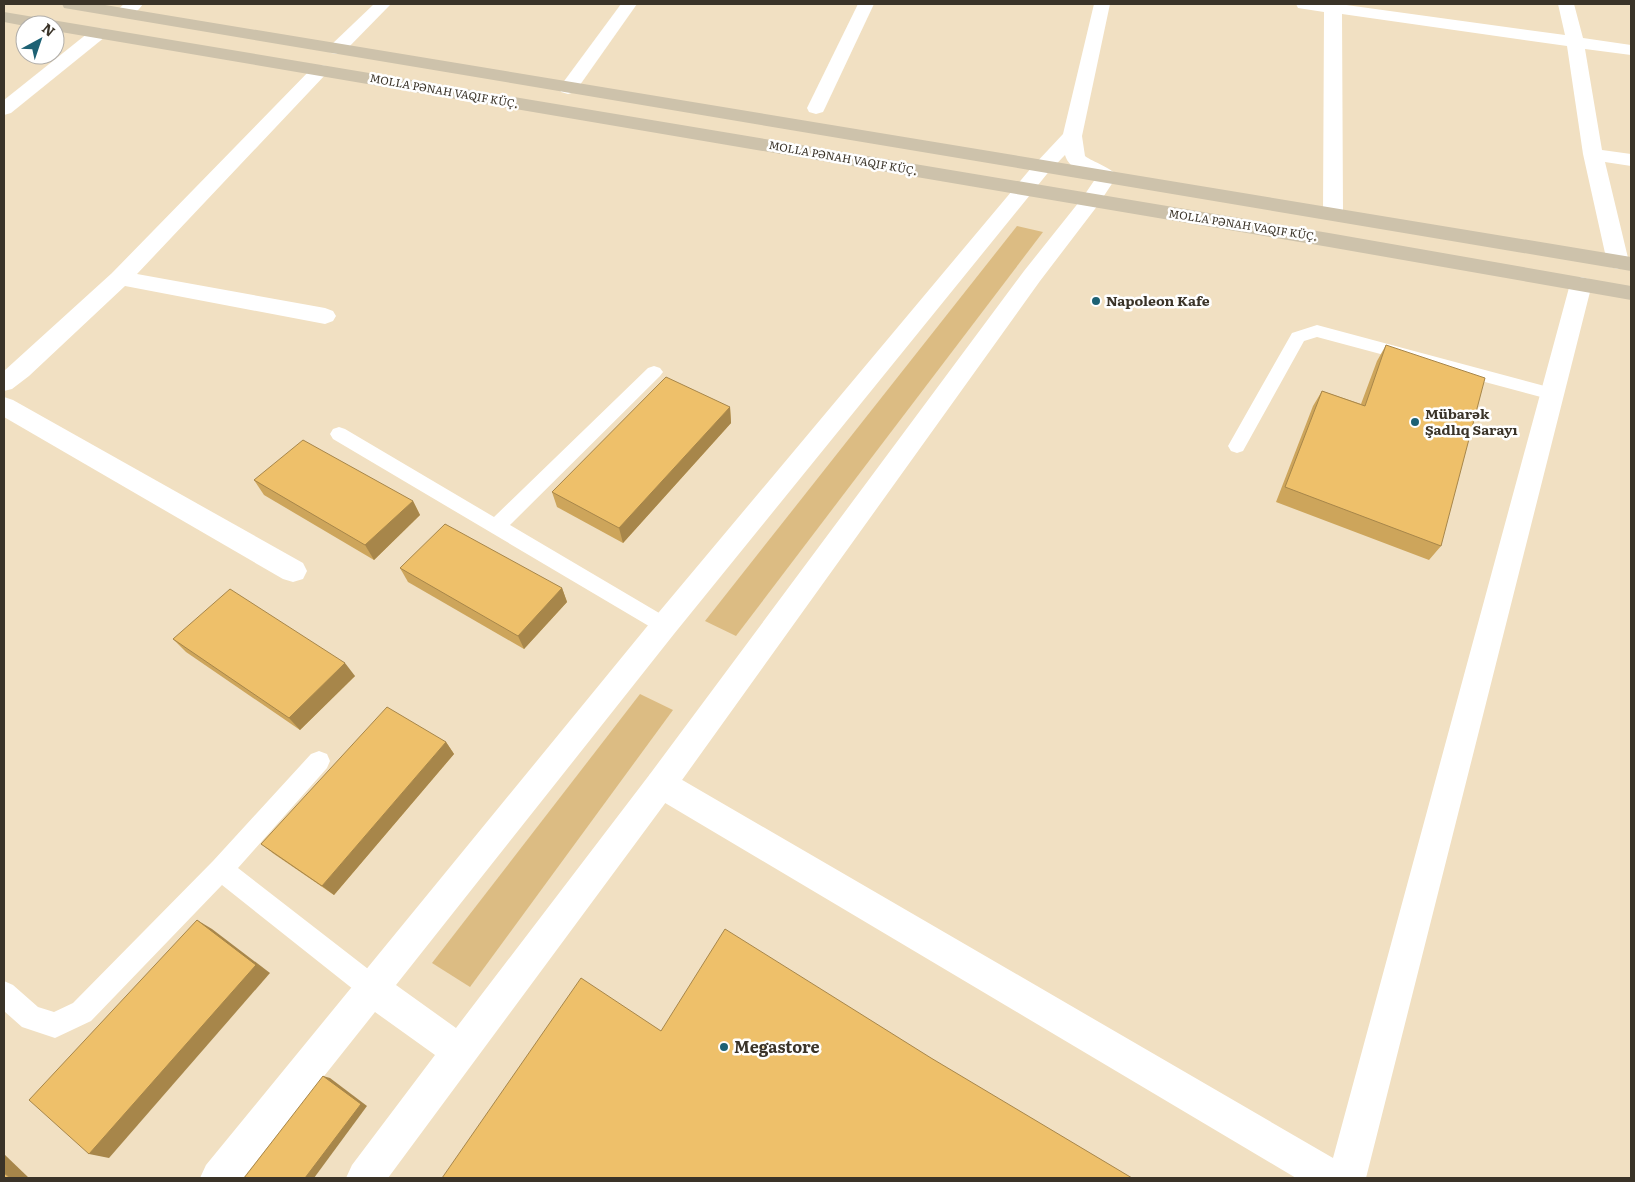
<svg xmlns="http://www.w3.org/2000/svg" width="1635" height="1182" viewBox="0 0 1635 1182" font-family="Literata,serif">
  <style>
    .green { fill: #dcbc83 }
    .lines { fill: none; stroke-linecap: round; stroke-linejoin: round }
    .service { fill: #fff; fill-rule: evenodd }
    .minor { fill: #fff; fill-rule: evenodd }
    .tertiary { fill: #fff; fill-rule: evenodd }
    .secondary { fill: #cdc2ab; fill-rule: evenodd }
    .wall { fill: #cda55b }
    .shaded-wall { fill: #a7864a }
    .building { fill: #eec06a; stroke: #a7864a }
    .poi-dot { fill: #1d6174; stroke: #fff; stroke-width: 2 }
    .labels { text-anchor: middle; stroke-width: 5; stroke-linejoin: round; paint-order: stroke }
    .far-street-label { font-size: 11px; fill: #3a3328; stroke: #fff }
    .poi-label { font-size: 14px; font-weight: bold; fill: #3a3328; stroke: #fff; text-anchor: start }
    .near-poi-label { font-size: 16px; font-weight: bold; fill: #3a3328; stroke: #fff; text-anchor: start }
  </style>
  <rect width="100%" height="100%" fill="#f1e0c2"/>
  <!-- green -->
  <g class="green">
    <path d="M 1017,226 L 1043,232 L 736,636 L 705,621 Z"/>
    <path d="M 640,694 L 673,710 L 470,987 L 432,963 Z"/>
  </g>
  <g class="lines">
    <!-- service -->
    <g class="service">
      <path d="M 1317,325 L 1552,388 L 1558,390 L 1561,394 L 1558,398 L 1552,400 L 1317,337 L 1304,341 L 1243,451 L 1237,453 L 1231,451 L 1228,446 L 1292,333 Z"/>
      <path d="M 654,366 L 660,368 L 663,372 L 660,376 L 510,525 L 671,620 L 674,626 L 671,632 L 664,635 L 333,439 L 330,434 L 333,429 L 339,427 L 345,429 L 494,517 L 648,368 Z"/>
      <path d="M 319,751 L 327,754 L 330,761 L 327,768 L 238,868 L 381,979 L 385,988 L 381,997 L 372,1001 L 363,997 L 222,885 L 91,1021 L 55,1038 L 22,1027 L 4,1011 L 4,981 L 13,985 L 38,1007 L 54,1012 L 73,1003 L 213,861 L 311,754 Z"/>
    </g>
    <!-- minor -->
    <g class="minor">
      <path d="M 124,4 L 143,4 C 137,13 128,18 118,16 L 115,12 Z"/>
      <path d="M 374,4 L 391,4 L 343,53 L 337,54 L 331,53 L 328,49 L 331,45 Z"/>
      <path d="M 621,4 L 637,4 L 575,92 L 568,94 L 561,92 L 559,88 Z"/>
      <path d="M 858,4 L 874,4 L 825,108 L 823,112 L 816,114 L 809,112 L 807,108 Z"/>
      <path d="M 1094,4 L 1110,4 L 1082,136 L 1085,156 C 1093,162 1112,168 1117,176 L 1114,180 C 1099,184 1069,171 1065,155 C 1056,164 1051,173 1037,169 L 1034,165 L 1063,134 Z"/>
      <path d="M 1296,4 L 1339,4 L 1565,35 L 1558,4 L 1574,4 L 1583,38 L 1631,45 L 1631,55 L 1585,49 L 1602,150 L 1631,154 L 1631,166 L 1605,162 L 1629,262 L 1626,267 L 1618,269 L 1610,267 L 1607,262 L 1583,154 L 1567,46 L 1342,14 L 1343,214 L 1340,219 L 1333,220 L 1326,219 L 1323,214 L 1324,12 L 1298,8 Z"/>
      <path d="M 99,28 L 105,29 L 108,33 L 105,37 L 11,113 L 4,115 L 4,100 L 93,29 Z"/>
      <path d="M 320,65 L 326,66 L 329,70 L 326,74 L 137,274 L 325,308 L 333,311 L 336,316 L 333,321 L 325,324 L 125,286 L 29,376 L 12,389 L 4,391 L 4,371 L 112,273 L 314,66 Z"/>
      <path d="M 1581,277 L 1589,279 L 1592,284 L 1366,1178 L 1296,1178 L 650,794 L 646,784 L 650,774 L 661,770 L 672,774 L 1333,1158 L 1570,284 L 1573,279 Z"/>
      <path d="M 4,397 L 13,400 L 303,563 L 307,571 L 303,579 L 293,582 L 283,579 L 4,417 Z"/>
    </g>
    <!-- tertiary -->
    <path class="tertiary" d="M 1044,159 L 1051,161 L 1054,165 L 1051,169 L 674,634 L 396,985 L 456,1028 L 650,774 L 1024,271 L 1083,197 L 1100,172 L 1107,170 L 1114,172 L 1117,176 L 1098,205 L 1040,281 L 672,794 L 388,1178 L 346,1178 L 352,1165 L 435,1055 L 375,1012 L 243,1178 L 200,1178 L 206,1165 L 654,618 L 1037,161 Z"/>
    <!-- secondary -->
    <g class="secondary">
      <path d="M 62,4 L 99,4 L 1631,257 L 1631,271 L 70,9 L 64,8 Z"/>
      <path d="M 4,12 L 1329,233 L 1631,286 L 1631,300 L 1329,247 L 55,31 L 55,25 L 25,26 L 4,22 Z"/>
    </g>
  </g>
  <!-- wall -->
  <g class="wall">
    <path d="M 1386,345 L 1441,546 L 1429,560 L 1276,502 L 1313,406 L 1322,391 L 1361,404 L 1377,361 Z"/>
    <path d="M 730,407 L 731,423 L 623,543 L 557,507 L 552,492 Z"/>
    <path d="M 254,480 L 413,501 L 420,515 L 374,560 L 264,495 Z"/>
    <path d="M 400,568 L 562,588 L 567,602 L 524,649 L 408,582 Z"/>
    <path d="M 173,639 L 355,676 L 300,730 L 186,652 Z"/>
    <path d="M 446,742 L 454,754 L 334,895 L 274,854 L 261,844 Z"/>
  </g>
  <!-- shaded-wall -->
  <g class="shaded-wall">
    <path d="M 730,407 L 731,423 L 623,543 L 619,528 Z"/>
    <path d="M 413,501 L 420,515 L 374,560 L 365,545 Z"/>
    <path d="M 562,588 L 567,602 L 524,649 L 518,636 Z"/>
    <path d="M 345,663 L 355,676 L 300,730 L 289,718 Z"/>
    <path d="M 446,742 L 454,754 L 334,895 L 322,886 Z"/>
    <path d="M 197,920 L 212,929 L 270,973 L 109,1158 L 89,1154 Z"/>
    <path d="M 323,1076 L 330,1078 L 367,1106 L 314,1178 L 305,1178 Z"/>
    <path d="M 4,1154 L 29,1178 L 10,1178 L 4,1173 Z"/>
  </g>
  <!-- building -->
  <g class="building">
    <path d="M 1386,345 L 1485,378 L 1441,546 L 1285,487 L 1322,391 L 1365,406 Z"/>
    <path d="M 666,377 L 730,407 L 619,528 L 552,492 Z"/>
    <path d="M 303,440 L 413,501 L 365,545 L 254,480 Z"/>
    <path d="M 445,524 L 562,588 L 518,636 L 400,568 Z"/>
    <path d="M 230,589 L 345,663 L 289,718 L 173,639 Z"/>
    <path d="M 387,707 L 446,742 L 322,886 L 261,844 Z"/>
    <path d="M 197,920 L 256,965 L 89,1154 L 29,1100 Z"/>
    <path d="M 725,929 L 931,1058 L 1132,1178 L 442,1178 L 581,978 L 661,1031 Z"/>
    <path d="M 323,1076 L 361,1104 L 305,1178 L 244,1178 Z"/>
    <path d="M 4,1173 L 10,1178 L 4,1178 Z"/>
  </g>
  <!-- markers -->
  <g class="poi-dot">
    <circle cx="1096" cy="301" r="5"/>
    <circle cx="1415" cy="422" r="5"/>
    <circle cx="724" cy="1047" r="5"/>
  </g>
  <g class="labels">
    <!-- far-street labels -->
    <g class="far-street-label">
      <text transform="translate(444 91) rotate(10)" y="4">MOLLA PƏNAH VAQIF KÜÇ.</text>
      <text transform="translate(843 158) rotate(10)" y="4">MOLLA PƏNAH VAQIF KÜÇ.</text>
      <text transform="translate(1243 225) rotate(9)" y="4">MOLLA PƏNAH VAQIF KÜÇ.</text>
    </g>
    <!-- poi labels -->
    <g class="poi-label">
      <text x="1106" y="306">Napoleon Kafe</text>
      <text x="1425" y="419">Mübarək<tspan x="1425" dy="16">Şadlıq Sarayı</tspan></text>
    </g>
    <!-- near-poi labels -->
    <g class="near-poi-label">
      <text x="734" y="1053">Megastore</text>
    </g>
  </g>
  <!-- border -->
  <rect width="1635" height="1182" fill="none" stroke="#3a3328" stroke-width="10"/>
  <!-- north arrow -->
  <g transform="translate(40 40) rotate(40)"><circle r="24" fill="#ffffff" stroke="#b0ada9"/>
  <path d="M0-4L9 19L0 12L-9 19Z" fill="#1d6174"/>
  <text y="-8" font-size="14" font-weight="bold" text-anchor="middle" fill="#3a3328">N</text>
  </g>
</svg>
